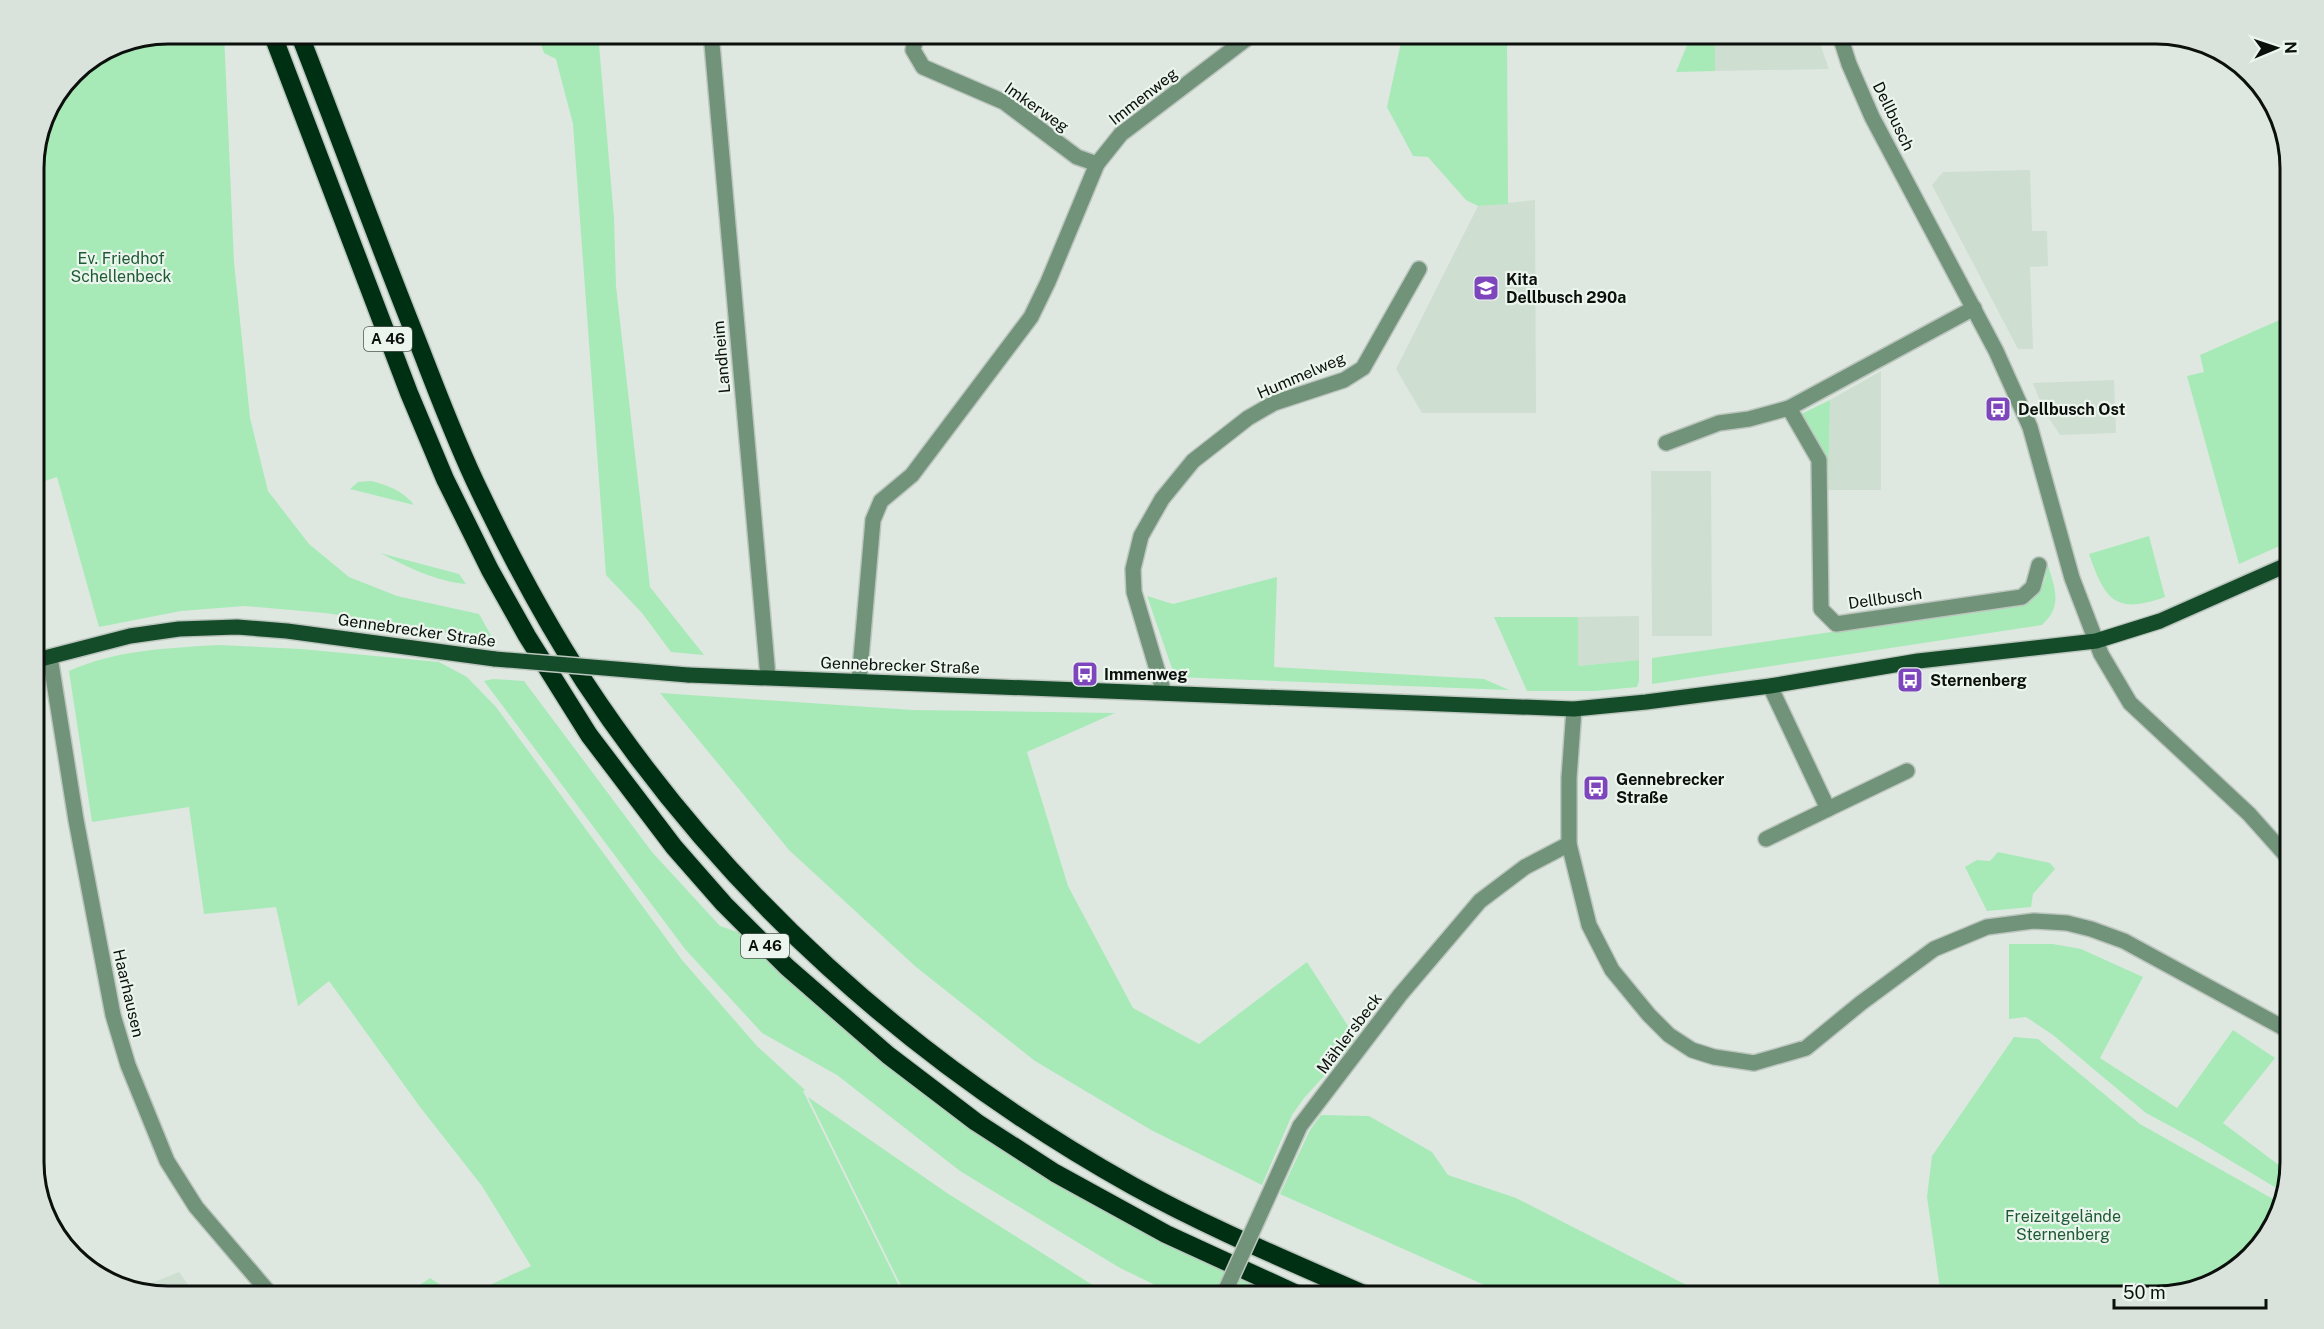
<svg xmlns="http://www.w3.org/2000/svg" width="2324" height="1329" viewBox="0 0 2324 1329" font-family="'Public Sans',sans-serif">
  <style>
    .built { fill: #ceded1 }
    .green { fill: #a7eab8 }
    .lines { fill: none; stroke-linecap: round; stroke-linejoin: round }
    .minor-casing { stroke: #bcc5be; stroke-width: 18 }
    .major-casing { stroke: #bcc5be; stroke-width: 18 }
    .highway-casing { stroke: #bcc5be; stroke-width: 21 }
    .minor { stroke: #709379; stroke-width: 15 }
    .major { stroke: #144b29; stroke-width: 15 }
    .highway { stroke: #003013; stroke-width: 18 }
    .minor-bridge-casing { stroke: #bcc5be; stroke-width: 18; stroke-linecap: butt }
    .major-bridge-casing { stroke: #bcc5be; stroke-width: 18; stroke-linecap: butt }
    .minor-bridge { stroke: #709379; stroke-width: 15 }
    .major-bridge { stroke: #144b29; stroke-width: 15 }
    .labels { text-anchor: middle; stroke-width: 4.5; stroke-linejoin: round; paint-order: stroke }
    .shield { fill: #ebf5ed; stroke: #4f5550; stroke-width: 1.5 }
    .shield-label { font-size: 15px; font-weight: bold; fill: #0c100d }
    .street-label { font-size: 16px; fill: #0c100d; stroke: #ebf5ed }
    .park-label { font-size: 16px; fill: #1e5b34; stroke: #ebf5ed }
    .poi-label { font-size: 16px; font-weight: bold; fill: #0c100d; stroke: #ebf5ed; text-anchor: start }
    .rim { fill: none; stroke: #0c100d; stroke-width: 3 }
  </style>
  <rect width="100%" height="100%" fill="#dee8e0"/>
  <!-- built -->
  <g class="built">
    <path d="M 1715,33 L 1816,33 L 1829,69 L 1715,71 Z"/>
    <path d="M 2030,170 L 2032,231 L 2047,231 L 2048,266 L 2030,267 L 2033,349 L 2018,349 L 1932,185 L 1943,172 Z"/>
    <path d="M 1535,200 L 1536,413 L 1422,413 L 1396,369 L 1478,206 Z"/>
    <path d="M 1881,371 L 1881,490 L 1828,490 L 1830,400 Z"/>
    <path d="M 2114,380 L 2116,433 L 2060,435 L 2043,409 L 2033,383 Z"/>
    <path d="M 1651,471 L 1711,471 L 1712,636 L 1652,636 Z"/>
    <path d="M 1639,616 L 1639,660 L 1578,666 L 1578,617 Z"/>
    <path d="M 179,1272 L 196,1296 L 168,1296 L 139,1288 Z"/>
  </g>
  <!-- green -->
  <g class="green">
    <path d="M 168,33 L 224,33 L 234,262 L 250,418 L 268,491 L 309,544 L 349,577 L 397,596 L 479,614 L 492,637 L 438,632 L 418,626 L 325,613 L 245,606 L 181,611 L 99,627 L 57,477 L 33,485 L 33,159 L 47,108 L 73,72 L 116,43 Z"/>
    <path d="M 407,33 L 425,33 L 440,38 L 440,42 L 432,43 Z"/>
    <path d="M 537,33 L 598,33 L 614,218 L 616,286 L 650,587 L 704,655 L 671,652 L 642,613 L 606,575 L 573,124 L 556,59 L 544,53 Z"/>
    <path d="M 1403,33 L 1507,33 L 1508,204 L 1478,206 L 1466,200 L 1428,157 L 1413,156 L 1387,107 Z"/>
    <path d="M 1692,33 L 1715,33 L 1715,71 L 1676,72 Z"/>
    <path d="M 2291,315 L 2291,541 L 2239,564 L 2187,376 L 2204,372 L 2200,355 Z"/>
    <path d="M 1830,400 L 1828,490 L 1824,490 L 1799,415 Z"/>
    <path d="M 371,481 C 388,485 403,491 414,505 L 350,489 L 358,482 Z"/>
    <path d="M 2149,536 L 2165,597 C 2115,615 2105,600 2089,554 Z"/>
    <path d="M 380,553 L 459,574 L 466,584 C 434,581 408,567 380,553 Z"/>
    <path d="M 2046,559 C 2053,584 2065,605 2042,625 L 1652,684 L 1652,658 L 2017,605 C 2040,597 2049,582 2046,559 Z"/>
    <path d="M 1277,577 L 1274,667 L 1484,679 L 1509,690 L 1175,677 L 1147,596 L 1173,604 Z"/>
    <path d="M 1494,617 L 1578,617 L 1578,666 L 1639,660 L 1639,681 L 1637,687 L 1595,691 L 1527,691 Z"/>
    <path d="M 219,645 L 301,649 L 439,662 L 467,677 L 496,707 L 682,960 L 757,1046 L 805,1090 L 803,1091 L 904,1296 L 466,1296 L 531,1266 L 482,1186 L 420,1107 L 329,981 L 298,1006 L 276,907 L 204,914 L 189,807 L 92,822 L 69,671 C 116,650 167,648 219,645 Z"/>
    <path d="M 493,679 L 524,681 L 652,852 L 720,926 L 740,933 L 845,1031 L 995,1146 L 1137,1229 L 1287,1296 L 1178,1296 L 1120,1268 L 960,1171 L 837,1075 L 762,1033 L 685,949 L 484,681 Z"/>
    <path d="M 660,693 L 913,710 L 1115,713 L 1027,752 L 1068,886 L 1133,1008 L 1199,1044 L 1307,962 L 1357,1040 L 1304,1098 L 1292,1115 L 1262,1185 L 1151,1130 L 1035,1061 L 916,967 L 789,850 Z"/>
    <path d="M 1998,852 L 2050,863 L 2055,869 L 2033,894 L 2031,907 L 1987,911 L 1965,867 L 1977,860 L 1990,861 Z"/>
    <path d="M 2009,944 L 2053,944 L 2081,949 L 2143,977 L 2100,1058 L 2177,1108 L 2233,1030 L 2275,1058 L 2223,1123 L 2288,1172 L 2283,1192 L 2196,1140 L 2146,1113 L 2053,1035 L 2026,1017 L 2009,1019 Z"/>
    <path d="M 2014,1037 L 2038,1039 L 2140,1124 L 2280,1203 L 2275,1223 L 2268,1228 L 2270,1231 L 2224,1278 L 2157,1296 L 1941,1296 L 1927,1197 L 1932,1156 Z"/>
    <path d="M 808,1097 L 947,1193 L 1110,1296 L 906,1296 Z"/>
    <path d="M 1321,1115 L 1369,1116 L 1432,1152 L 1448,1175 L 1516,1198 L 1708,1296 L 1509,1296 L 1280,1194 L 1310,1130 Z"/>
    <path d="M 430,1278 L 457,1296 L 404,1296 Z"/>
  </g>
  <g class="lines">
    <!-- minor casing -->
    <g class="minor-casing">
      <g id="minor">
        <path d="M 711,33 L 768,677"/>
        <path d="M 917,33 L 913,50 L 923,67 L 1004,102 L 1077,157 L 1097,164"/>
        <path d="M 1839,33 L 1849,64 L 1872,117 L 1996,351 L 2030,427 L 2072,578 L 2101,654 L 2130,703 L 2249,814 L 2291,861"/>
        <path d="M 1789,408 L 1819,460 L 1821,609 L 1836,624 L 2022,597 L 2033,587 L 2039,565"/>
        <path d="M 1666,443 L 1719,423 L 1749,419 L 1789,408 L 1974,308"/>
        <path d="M 50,657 L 76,820 L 113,1015 L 128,1065 L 167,1161 L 196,1207 L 272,1296"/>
        <path d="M 859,681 L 873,520 L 881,501 L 912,475 L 1031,317 L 1048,282 L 1097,164 L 1121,134 L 1254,33"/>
        <path d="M 1770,686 L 1828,809 L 1907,771"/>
        <path d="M 1164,693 L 1134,592 L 1133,569 L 1141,536 L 1162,499 L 1193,461 L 1248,418 L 1274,403 L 1344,380 L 1363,368 L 1419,269"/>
        <path d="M 1574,709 L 1569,778 L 1569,844 L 1589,925 L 1612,970 L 1649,1015 L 1669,1035 L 1692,1050 L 1714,1057 L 1754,1063 L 1806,1048 L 1861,1003 L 1934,949 L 1987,927 L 2034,921 L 2067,923 L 2091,929 L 2124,941 L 2291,1032"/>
        <path d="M 1766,839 L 1828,809"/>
        <path d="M 1300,1126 L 1400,995 L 1480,901 L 1525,867 L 1569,844"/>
      </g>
    </g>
    <!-- major casing -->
    <g class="major-casing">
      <g id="major">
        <path d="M 33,661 L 130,636 L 179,629 L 237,627 L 287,631 L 495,659"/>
        <path d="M 688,675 L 1574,709 L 1646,702 L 1770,686 L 1918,661 L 2096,641 L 2160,621 L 2291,563"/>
      </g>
    </g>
    <!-- highway casing -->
    <g class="highway-casing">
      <g id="highway">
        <path d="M 272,33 L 409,393 L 445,479 L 490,570 L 527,636 L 589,735 L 674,847 L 724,904 L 787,967 L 888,1055 L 976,1122 L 1055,1173 L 1166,1234 L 1301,1296"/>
        <path d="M 299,33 C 339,135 376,238 417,340 C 437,391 456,443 480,492 C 511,557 545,621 584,681 C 723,893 913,1063 1133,1186 C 1209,1228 1289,1261 1368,1296"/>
      </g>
    </g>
    <!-- minor -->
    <use href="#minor" class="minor"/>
    <!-- major -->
    <use href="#major" class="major"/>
    <!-- highway -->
    <use href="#highway" class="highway"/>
    <!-- minor-bridge casing -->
    <g class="minor-bridge-casing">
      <path id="minor-bridge" d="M 1223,1296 L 1300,1126"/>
    </g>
    <!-- major-bridge casing -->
    <g class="major-bridge-casing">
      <path id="major-bridge" d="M 495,659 L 688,675"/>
    </g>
    <!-- minor-bridge -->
    <use href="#minor-bridge" class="minor-bridge"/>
    <!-- major-bridge -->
    <use href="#major-bridge" class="major-bridge"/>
  </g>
  <!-- icons -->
  <defs>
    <g id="school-square" transform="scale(1.35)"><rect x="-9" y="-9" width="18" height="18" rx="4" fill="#7e46bd" stroke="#ebf5ed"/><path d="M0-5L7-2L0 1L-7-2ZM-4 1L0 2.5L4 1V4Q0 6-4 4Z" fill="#fff"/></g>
    <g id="bus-square" transform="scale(1.35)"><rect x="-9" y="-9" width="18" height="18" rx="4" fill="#7e46bd" stroke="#ebf5ed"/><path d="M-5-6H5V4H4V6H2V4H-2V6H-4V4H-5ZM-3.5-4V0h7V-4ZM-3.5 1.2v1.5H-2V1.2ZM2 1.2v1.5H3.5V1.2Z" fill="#fff"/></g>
  </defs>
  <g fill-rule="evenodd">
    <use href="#school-square" x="1486" y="288"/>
    <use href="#bus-square" x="1998" y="409"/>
    <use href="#bus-square" x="1085" y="674"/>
    <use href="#bus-square" x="1910" y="680"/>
    <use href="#bus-square" x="1596" y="788"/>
  </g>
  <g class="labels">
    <!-- shield labels -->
    <g class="shield">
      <rect x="364" y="327" width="48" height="24" rx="4.5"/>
      <rect x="741" y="934" width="48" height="24" rx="4.5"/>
    </g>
    <g class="shield-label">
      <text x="388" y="344">A 46</text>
      <text x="765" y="951">A 46</text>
    </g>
    <!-- street labels -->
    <g class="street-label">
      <text transform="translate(1143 96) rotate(-38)" y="6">Immenweg</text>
      <text transform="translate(1037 107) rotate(35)" y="6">Imkerweg</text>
      <text transform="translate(1894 116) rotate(64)" y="6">Dellbusch</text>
      <text transform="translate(721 357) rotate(-95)" y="6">Landheim</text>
      <text transform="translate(1301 375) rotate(-23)" y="6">Hummelweg</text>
      <text transform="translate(1885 598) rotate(-8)" y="6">Dellbusch</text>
      <text transform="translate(417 630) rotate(8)" y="6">Gennebrecker Straße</text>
      <text transform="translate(900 665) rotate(2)" y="6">Gennebrecker Straße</text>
      <text transform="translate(129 993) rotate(77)" y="6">Haarhausen</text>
      <text transform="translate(1349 1033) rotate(-53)" y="6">Mählersbeck</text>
    </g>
    <!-- park labels -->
    <g class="park-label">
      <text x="121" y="264">Ev. Friedhof<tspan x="121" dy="18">Schellenbeck</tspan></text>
      <text x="2063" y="1222">Freizeitgelände<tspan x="2063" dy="18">Sternenberg</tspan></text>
    </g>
    <!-- poi labels -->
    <g class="poi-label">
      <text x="1506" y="285">Kita<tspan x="1506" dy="18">Dellbusch 290a</tspan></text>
      <text x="2018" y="415">Dellbusch Ost</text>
      <text x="1104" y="680">Immenweg</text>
      <text x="1930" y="686">Sternenberg</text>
      <text x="1616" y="785">Gennebrecker<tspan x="1616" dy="18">Straße</tspan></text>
    </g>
  </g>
  <!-- crop -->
  <path d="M0 0H2324V1329H0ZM168 44H2156A124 124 0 0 1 2280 168V1162A124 124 0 0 1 2156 1286H168A124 124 0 0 1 44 1162V168A124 124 0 0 1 168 44Z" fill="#d9e3db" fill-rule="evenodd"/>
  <path class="rim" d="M168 44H2156A124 124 0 0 1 2280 168V1162A124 124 0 0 1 2156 1286H168A124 124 0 0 1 44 1162V168A124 124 0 0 1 168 44Z"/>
  <!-- north arrow -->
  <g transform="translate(2276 48) rotate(88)" stroke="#ebf5ed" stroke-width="4.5" paint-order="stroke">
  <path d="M0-4.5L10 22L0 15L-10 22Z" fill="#0c100d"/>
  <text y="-9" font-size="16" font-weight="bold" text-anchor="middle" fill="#0c100d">N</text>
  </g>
  <!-- scale -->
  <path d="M2114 1299v9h152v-9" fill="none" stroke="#0c100d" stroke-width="3"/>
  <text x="2123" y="1299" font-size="18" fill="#0c100d" stroke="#ebf5ed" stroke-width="4.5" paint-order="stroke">50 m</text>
</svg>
